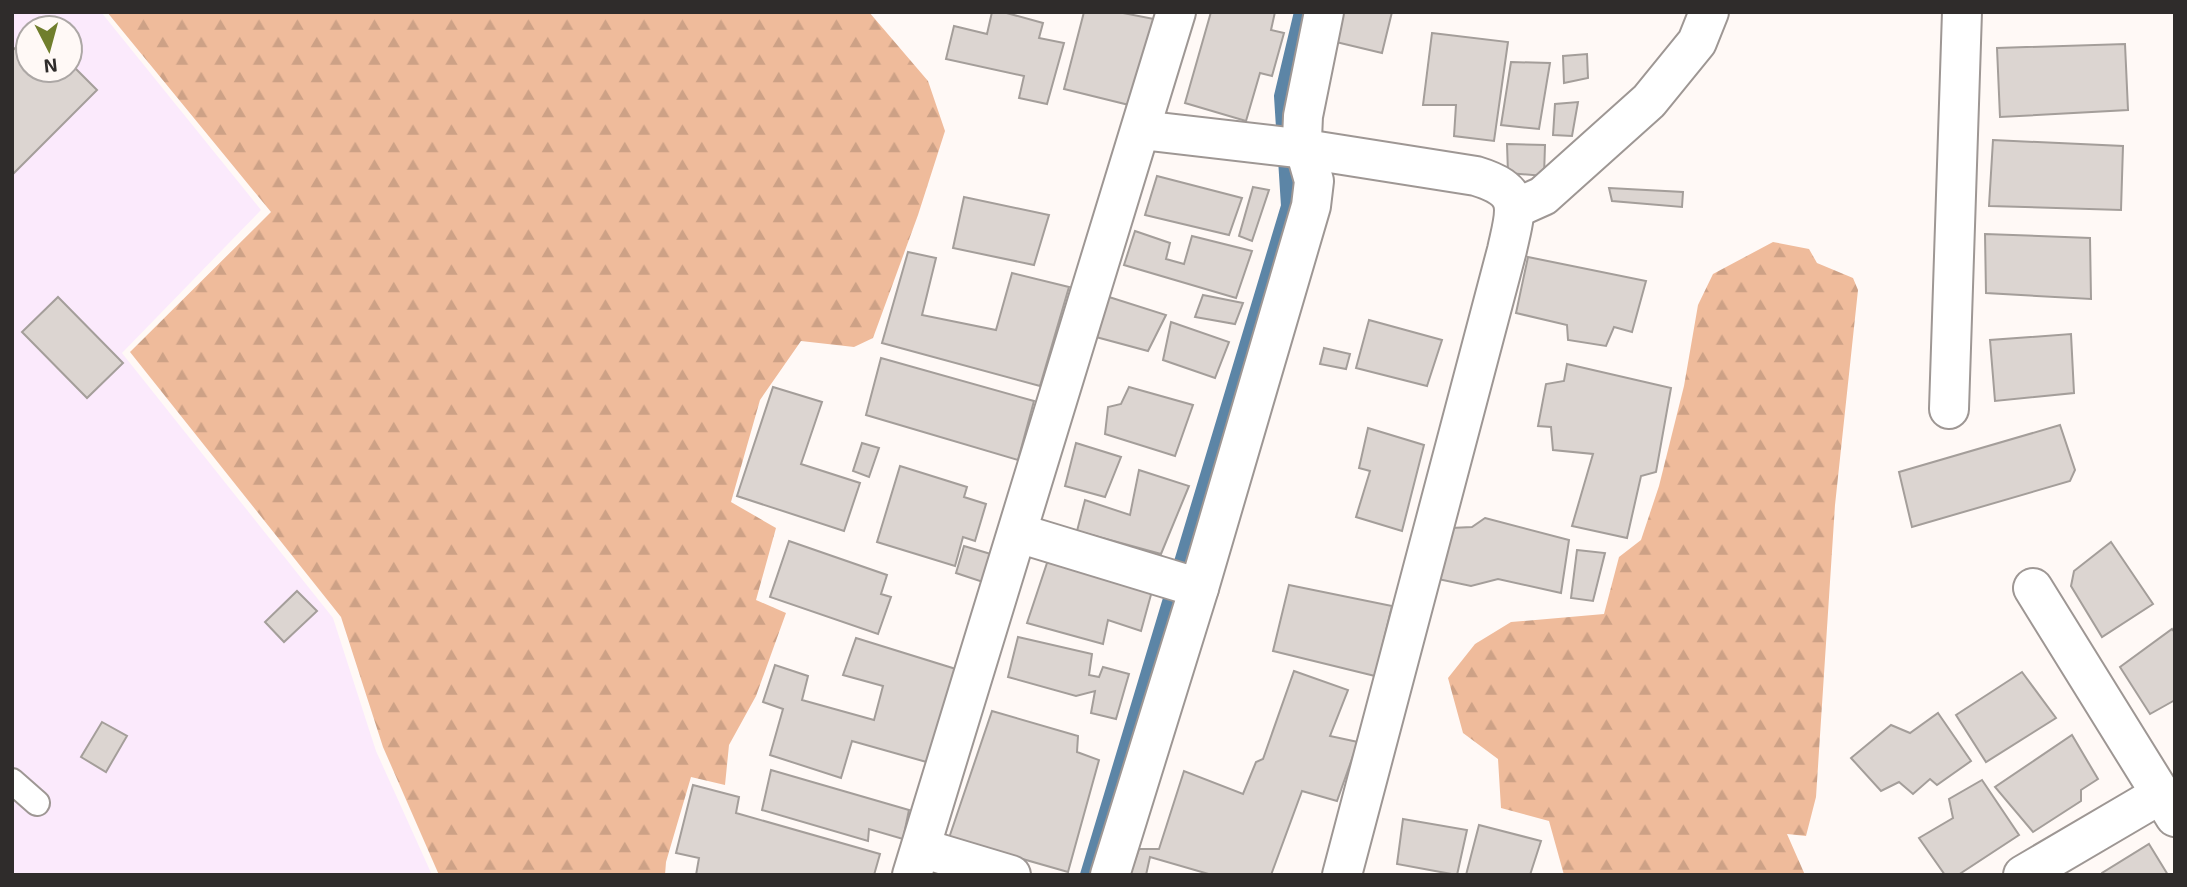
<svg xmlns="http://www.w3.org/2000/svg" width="2187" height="887" viewBox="0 0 2187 887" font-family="'Exo 2',sans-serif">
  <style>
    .education { fill: #fbeafc; fill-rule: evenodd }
    .forest { fill: url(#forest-firs) }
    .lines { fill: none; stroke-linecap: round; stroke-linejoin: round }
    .stream { stroke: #5c85a6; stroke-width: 14 }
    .building { fill: #dcd5d1; stroke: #a49e9a; stroke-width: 2 }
    .lane-casing { stroke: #9e9794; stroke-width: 28 }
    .street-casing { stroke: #9e9794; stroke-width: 42 }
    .lane { stroke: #fff; stroke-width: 24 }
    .street { stroke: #fff; stroke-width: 38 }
  </style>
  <defs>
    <pattern id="forest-firs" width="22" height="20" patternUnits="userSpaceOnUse" patternTransform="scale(1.75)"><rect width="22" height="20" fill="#efbb9b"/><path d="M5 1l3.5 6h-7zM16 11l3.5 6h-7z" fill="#cda186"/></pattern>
  </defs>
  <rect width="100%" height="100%" fill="#fff9f6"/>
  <!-- education -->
  <path class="education" d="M 12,12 L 101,12 L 261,210 L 122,353 L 333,618 L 376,751 L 432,875 L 17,875 L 12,871 L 12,175 L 97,90 L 70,63 L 70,28 L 28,28 L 28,36 L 12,51 ZM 23,333 L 122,363 L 87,398 ZM 297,591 L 317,611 L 285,642 L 265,621 ZM 102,722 L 127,736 L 105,771 L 81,757 Z"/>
  <!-- forest -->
  <g class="forest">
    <path d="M 107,12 L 869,12 L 928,81 L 945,131 L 918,215 L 873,338 L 854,347 L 801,341 L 760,400 L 731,502 L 776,528 L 756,600 L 786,613 L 756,696 L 729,745 L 725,785 L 691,777 L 666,862 L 665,875 L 439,875 L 383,747 L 341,617 L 130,352 L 271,212 Z"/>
    <path d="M 1773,242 L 1809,249 L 1817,263 L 1853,278 L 1858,290 L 1835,505 L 1816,797 L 1806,836 L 1787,834 L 1805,875 L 1564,875 L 1549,821 L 1501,808 L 1498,759 L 1463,733 L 1448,678 L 1475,644 L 1511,622 L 1604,614 L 1619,557 L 1641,540 L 1659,486 L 1684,386 L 1698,305 L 1713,274 Z"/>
  </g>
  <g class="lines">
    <!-- stream -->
    <path class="stream" d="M 1087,875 L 1288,206 L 1281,96 L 1301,12"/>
  </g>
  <!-- building -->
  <g class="building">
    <path d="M 992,12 L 1003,12 L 1043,23 L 1039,38 L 1064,43 L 1047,104 L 1019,98 L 1024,76 L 946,59 L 954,26 L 987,34 Z"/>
    <path d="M 1084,12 L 1118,12 L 1154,19 L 1129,105 L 1064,89 Z"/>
    <path d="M 1211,12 L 1275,12 L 1271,30 L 1284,33 L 1272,76 L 1260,73 L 1246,121 L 1185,103 Z"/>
    <path d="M 1343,12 L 1392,12 L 1382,53 L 1336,42 Z"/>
    <path d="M 1432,33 L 1508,42 L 1494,141 L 1454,136 L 1456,105 L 1423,105 Z"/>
    <path d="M 28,36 L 28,70 L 70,70 L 70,63 L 97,90 L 12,175 L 12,51 Z"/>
    <path d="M 2125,44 L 2128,110 L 2000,117 L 1997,48 Z"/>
    <path d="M 1587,54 L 1588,78 L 1564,83 L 1563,56 Z"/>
    <path d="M 1511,62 L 1550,63 L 1539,129 L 1501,125 Z"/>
    <path d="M 1578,102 L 1572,136 L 1553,135 L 1555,104 Z"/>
    <path d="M 1993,140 L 2123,146 L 2121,210 L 1989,206 Z"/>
    <path d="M 1507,144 L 1545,145 L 1544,176 L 1508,173 Z"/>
    <path d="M 1157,176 L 1242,198 L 1229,235 L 1145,215 Z"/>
    <path d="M 1253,187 L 1269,190 L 1252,241 L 1239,236 Z"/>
    <path d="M 1609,188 L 1683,192 L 1682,207 L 1612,201 Z"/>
    <path d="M 964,197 L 1049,215 L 1034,265 L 953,248 Z"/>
    <path d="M 1135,231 L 1170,243 L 1166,259 L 1184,264 L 1192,236 L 1252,251 L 1236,298 L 1124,265 Z"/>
    <path d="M 1985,234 L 2090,238 L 2091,299 L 1986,293 Z"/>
    <path d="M 908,252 L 936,258 L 922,315 L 996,330 L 1012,273 L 1069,287 L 1040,386 L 882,343 Z"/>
    <path d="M 1528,257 L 1646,281 L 1632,332 L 1614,327 L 1606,346 L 1568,340 L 1567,325 L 1516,313 Z"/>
    <path d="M 1203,295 L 1243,303 L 1235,324 L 1195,317 Z"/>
    <path d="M 58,297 L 123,363 L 87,398 L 22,332 Z"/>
    <path d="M 1109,297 L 1166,315 L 1148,351 L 1096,337 Z"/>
    <path d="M 1369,320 L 1442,340 L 1427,386 L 1356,368 Z"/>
    <path d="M 1171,322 L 1229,342 L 1215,378 L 1163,360 Z"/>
    <path d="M 2071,334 L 2074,393 L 1995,401 L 1990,340 Z"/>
    <path d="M 1324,348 L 1350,354 L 1346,369 L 1320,364 Z"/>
    <path d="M 881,358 L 1034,401 L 1018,460 L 866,415 Z"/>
    <path d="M 1567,364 L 1671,388 L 1656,472 L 1641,476 L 1627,538 L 1572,526 L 1593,454 L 1553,450 L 1551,427 L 1538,426 L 1546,384 L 1564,381 Z"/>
    <path d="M 773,387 L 822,402 L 801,464 L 860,483 L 844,531 L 737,496 Z"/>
    <path d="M 1129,387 L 1193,405 L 1175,456 L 1105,434 L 1108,407 L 1121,404 Z"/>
    <path d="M 2060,425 L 2075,470 L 2070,481 L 1912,527 L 1899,472 Z"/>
    <path d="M 1368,428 L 1424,445 L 1402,531 L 1356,517 L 1370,471 L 1359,468 Z"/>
    <path d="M 862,443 L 879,448 L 869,477 L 853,471 Z"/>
    <path d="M 1076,443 L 1121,457 L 1105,497 L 1065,486 Z"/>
    <path d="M 900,466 L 967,487 L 964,497 L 986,504 L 975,541 L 963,537 L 955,566 L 877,542 Z"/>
    <path d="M 1139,470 L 1189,486 L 1161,554 L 1077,531 L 1085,500 L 1130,515 Z"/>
    <path d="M 1485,518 L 1569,540 L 1561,593 L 1498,579 L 1471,586 L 1438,579 L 1451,528 L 1472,527 Z"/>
    <path d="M 789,541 L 887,575 L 881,594 L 891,597 L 878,634 L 770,597 Z"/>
    <path d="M 2111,542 L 2153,604 L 2102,637 L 2071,586 L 2074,571 Z"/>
    <path d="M 964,546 L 994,555 L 986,583 L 956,573 Z"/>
    <path d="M 1577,550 L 1605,553 L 1593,601 L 1571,598 Z"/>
    <path d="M 1048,560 L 1152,591 L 1141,631 L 1108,620 L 1103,644 L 1027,623 Z"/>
    <path d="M 1289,585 L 1392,606 L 1375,676 L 1273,651 Z"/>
    <path d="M 297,591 L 317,611 L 284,642 L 265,622 Z"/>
    <path d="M 2172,629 L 2175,633 L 2175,700 L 2150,714 L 2120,667 Z"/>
    <path d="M 1018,637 L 1092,654 L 1089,675 L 1099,677 L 1103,667 L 1129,674 L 1116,719 L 1091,713 L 1095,691 L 1076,696 L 1008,677 Z"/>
    <path d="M 856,638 L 959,670 L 930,763 L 852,741 L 841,778 L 770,755 L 783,709 L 763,702 L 775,665 L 808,676 L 802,700 L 874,720 L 883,686 L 843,675 Z"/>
    <path d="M 1294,671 L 1348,690 L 1330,736 L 1358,742 L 1337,801 L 1302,791 L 1271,875 L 1212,875 L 1150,857 L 1146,875 L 1130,875 L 1139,849 L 1159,849 L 1184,771 L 1243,794 L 1256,762 L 1263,759 Z"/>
    <path d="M 2022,672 L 2056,718 L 1986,762 L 1956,715 Z"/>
    <path d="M 992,711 L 1078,736 L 1077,752 L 1099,760 L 1068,872 L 949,838 Z"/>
    <path d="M 1938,713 L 1971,761 L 1937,785 L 1930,779 L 1913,794 L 1899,782 L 1881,791 L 1851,758 L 1891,725 L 1910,733 Z"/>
    <path d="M 102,722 L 127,736 L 106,772 L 81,757 Z"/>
    <path d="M 2072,735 L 2098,779 L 2081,790 L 2081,801 L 2033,832 L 1995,787 Z"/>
    <path d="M 771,770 L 909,810 L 903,839 L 869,829 L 868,841 L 762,810 Z"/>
    <path d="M 1982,780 L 2019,835 L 1958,875 L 1945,875 L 1919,838 L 1953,818 L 1949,799 Z"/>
    <path d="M 693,785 L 739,797 L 736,813 L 880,854 L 874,875 L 696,875 L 699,858 L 676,853 Z"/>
    <path d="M 1403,819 L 1467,830 L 1457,875 L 1397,864 Z"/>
    <path d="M 1479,825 L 1541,841 L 1530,875 L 1466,875 Z"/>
    <path d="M 2149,844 L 2168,875 L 2101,875 L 2102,873 Z"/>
  </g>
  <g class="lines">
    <!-- lane casing -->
    <g class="lane-casing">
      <path id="lane" d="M 12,781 L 37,803"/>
    </g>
    <!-- street casing -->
    <g class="street-casing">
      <g id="street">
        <path d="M 1141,130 L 1305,149 L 1476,176 C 1525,191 1516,209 1507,250 L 1342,875"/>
        <path d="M 1516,208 L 1543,196 L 1649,101 L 1697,42 L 1709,12"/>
        <path d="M 1949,409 L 1962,12"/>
        <path d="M 1018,533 L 1199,588"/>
        <path d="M 2033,588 L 2175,817"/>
        <path d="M 921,848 L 1011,875"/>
        <path d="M 912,875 L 1176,12"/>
        <path d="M 1110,875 L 1199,588 L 1311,206 L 1314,181 L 1302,139 L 1303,116 L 1324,12"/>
        <path d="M 2023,875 L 2161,794"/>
      </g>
    </g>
    <!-- lane -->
    <use href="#lane" class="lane"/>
    <!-- street -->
    <use href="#street" class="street"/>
  </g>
  <!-- border -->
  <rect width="2187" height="887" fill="none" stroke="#2f2c2b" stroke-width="28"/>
  <!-- north arrow -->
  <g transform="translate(49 49) rotate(174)"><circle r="33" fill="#fff9f6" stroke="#aca7a5" stroke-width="2"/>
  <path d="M0-5L12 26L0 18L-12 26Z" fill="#707e2c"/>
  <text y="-10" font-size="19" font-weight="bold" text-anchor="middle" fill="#2f2c2b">N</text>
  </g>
</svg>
